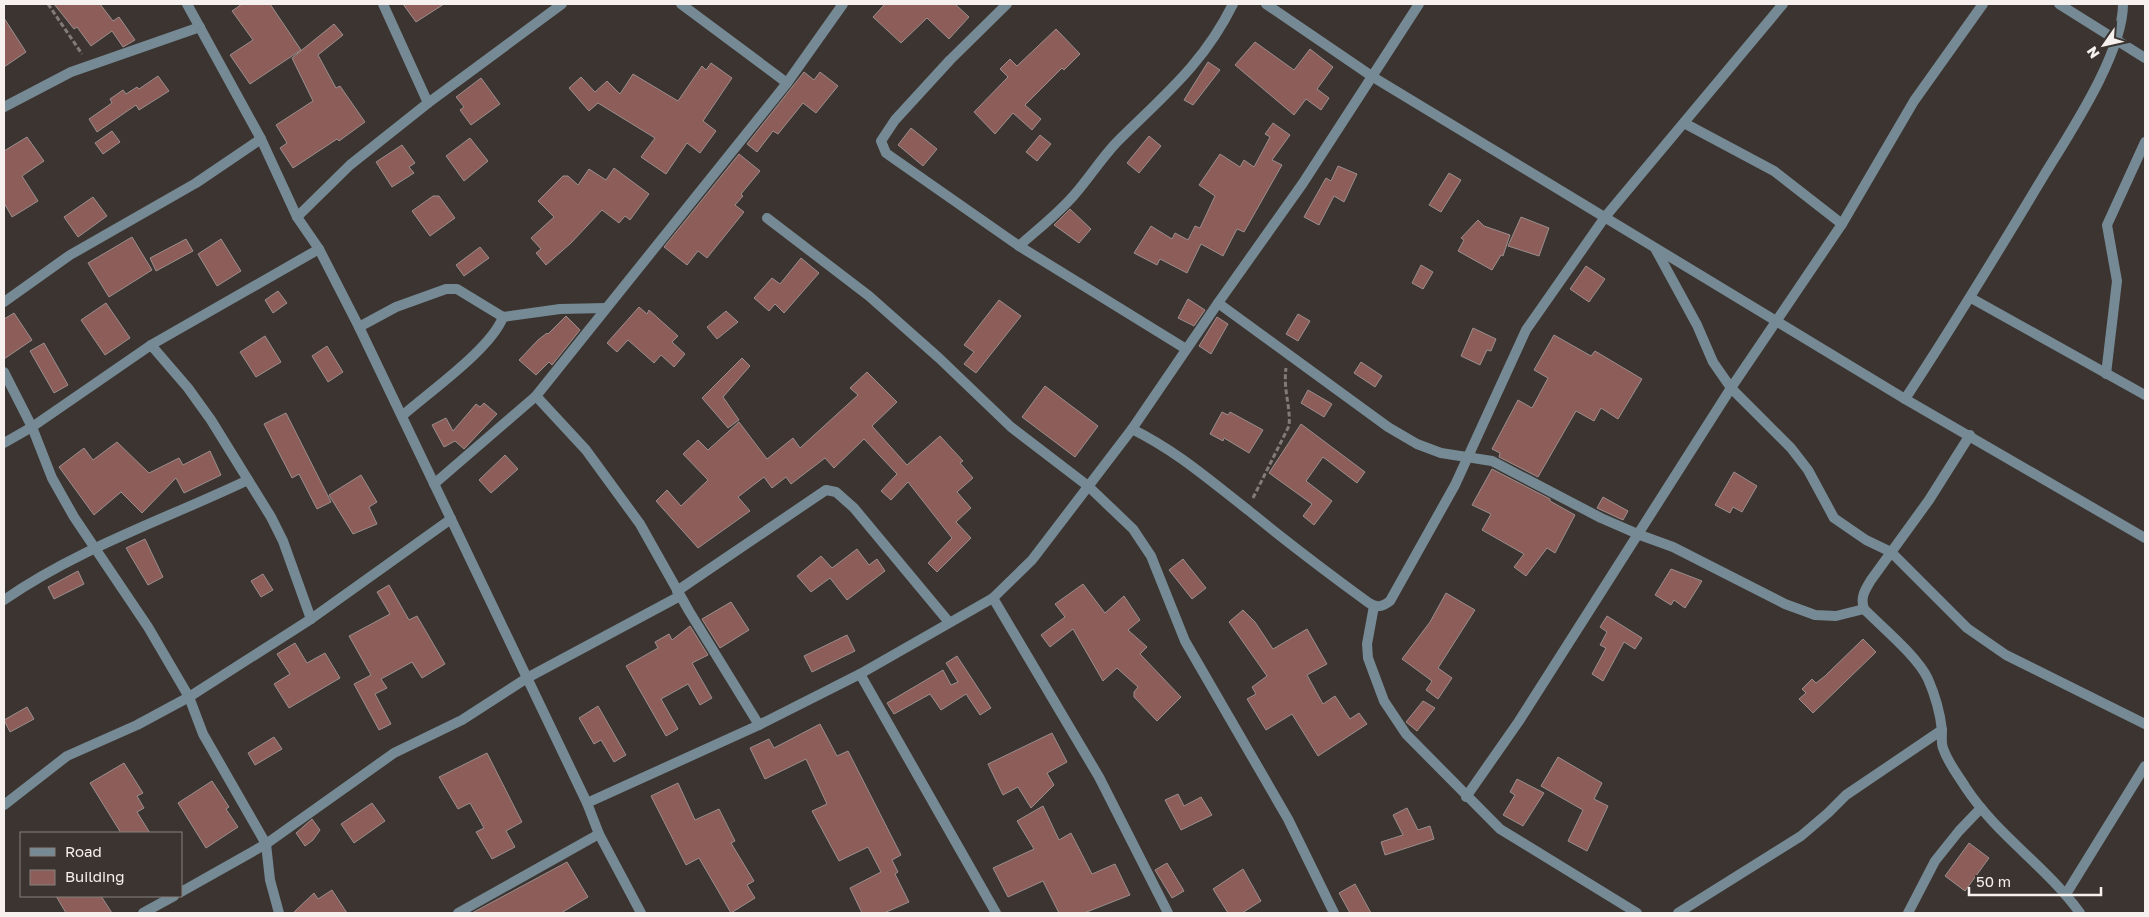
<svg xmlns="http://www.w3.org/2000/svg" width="2149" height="917" viewBox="0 0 2149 917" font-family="'Golos Text',sans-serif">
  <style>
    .building { fill: #8d5e59; stroke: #9a8e8d }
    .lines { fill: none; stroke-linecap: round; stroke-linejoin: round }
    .path { stroke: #827b78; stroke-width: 3; stroke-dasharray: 5 2.5; stroke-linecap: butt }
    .street { stroke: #758a94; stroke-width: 10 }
  </style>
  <rect width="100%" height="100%" fill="#3c3430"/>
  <!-- building -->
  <g class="building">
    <path d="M 54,4 L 100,4 L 113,21 L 119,17 L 135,40 L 123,47 L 112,31 L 91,46 L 77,27 L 74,29 Z"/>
    <path d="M 242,4 L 270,4 L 301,50 L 250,84 L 230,55 L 253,40 L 232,11 Z"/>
    <path d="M 403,4 L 444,4 L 416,22 Z"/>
    <path d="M 885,4 L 955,4 L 969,17 L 949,39 L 927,18 L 901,43 L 873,17 Z"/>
    <path d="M 4,18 L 26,52 L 4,67 Z"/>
    <path d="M 334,24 L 343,35 L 318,55 L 336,88 L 340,86 L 365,122 L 339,141 L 337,139 L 293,168 L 280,148 L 287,143 L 276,125 L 313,101 L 292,58 Z"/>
    <path d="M 1056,29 L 1080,54 L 1064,70 L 1062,68 L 1025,105 L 1041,119 L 1032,130 L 1013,113 L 995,134 L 974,112 L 1008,77 L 1000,69 L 1010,59 L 1017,66 Z"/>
    <path d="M 1255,42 L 1294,70 L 1310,49 L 1333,67 L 1317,89 L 1329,98 L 1321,110 L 1306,99 L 1294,115 L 1235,65 Z"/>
    <path d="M 1208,62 L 1220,70 L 1193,105 L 1184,100 Z"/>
    <path d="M 711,63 L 732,78 L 703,121 L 716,131 L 700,153 L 687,143 L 666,174 L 641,157 L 655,138 L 598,103 L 589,111 L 569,88 L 581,77 L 595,92 L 607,81 L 620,94 L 633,74 L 678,101 L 702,66 L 706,70 Z"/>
    <path d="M 804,72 L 814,80 L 820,72 L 838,86 L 816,113 L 803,103 L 778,134 L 773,131 L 757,152 L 747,144 Z"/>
    <path d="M 158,76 L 169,91 L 139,110 L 136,105 L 97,132 L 89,119 L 112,103 L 110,99 L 123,90 L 126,94 L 137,87 L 139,89 Z"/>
    <path d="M 481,78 L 500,104 L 471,125 L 460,110 L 464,107 L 456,97 Z"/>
    <path d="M 1273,123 L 1290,135 L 1272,160 L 1282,165 L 1244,232 L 1237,229 L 1223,256 L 1201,244 L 1187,273 L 1160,259 L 1157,265 L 1134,253 L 1151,226 L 1172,239 L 1175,233 L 1188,240 L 1195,226 L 1200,228 L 1215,196 L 1199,185 L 1220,154 L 1240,167 L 1244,160 L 1254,167 L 1270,137 L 1265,134 Z"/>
    <path d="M 911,128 L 937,149 L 923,166 L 898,145 Z"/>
    <path d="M 112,131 L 120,142 L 103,154 L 95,143 Z"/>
    <path d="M 1040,135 L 1051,144 L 1037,161 L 1026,152 Z"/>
    <path d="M 1149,136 L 1161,146 L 1139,173 L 1127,163 Z"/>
    <path d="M 27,137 L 44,161 L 22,176 L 38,201 L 12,217 L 4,203 L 4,151 Z"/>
    <path d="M 470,138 L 488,161 L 464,181 L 446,156 Z"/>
    <path d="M 402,145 L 415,163 L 409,167 L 414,173 L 392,187 L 376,162 Z"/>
    <path d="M 739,154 L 760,171 L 741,194 L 743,196 L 735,205 L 744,212 L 707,258 L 698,251 L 687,265 L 664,247 Z"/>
    <path d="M 1338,166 L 1357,174 L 1344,202 L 1334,196 L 1319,225 L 1304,217 L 1326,178 L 1331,181 Z"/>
    <path d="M 614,168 L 649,194 L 630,220 L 625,216 L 619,223 L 602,210 L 571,243 L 546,265 L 536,253 L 541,249 L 531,238 L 554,217 L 538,201 L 563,176 L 568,176 L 578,185 L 589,169 L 606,180 Z"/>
    <path d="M 1449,173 L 1461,180 L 1441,212 L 1429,205 Z"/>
    <path d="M 433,196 L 439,196 L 455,218 L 430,236 L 412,211 Z"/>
    <path d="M 93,197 L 107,216 L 78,237 L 64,217 Z"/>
    <path d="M 1070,209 L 1091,229 L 1079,243 L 1054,225 Z"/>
    <path d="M 1521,217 L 1549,228 L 1539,256 L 1508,246 Z"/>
    <path d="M 1478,220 L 1484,226 L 1510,235 L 1503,256 L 1501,255 L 1492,270 L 1458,251 L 1464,240 L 1461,238 Z"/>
    <path d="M 132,237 L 152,270 L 109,297 L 88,263 Z"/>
    <path d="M 186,239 L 193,251 L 156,271 L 150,258 Z"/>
    <path d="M 221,239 L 241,271 L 217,286 L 198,254 Z"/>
    <path d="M 480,247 L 489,258 L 464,276 L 456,265 Z"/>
    <path d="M 801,258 L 819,273 L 784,313 L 775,304 L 769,311 L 754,298 L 772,278 L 780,284 Z"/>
    <path d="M 1421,265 L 1433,272 L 1423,289 L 1412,283 Z"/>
    <path d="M 1586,266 L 1605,279 L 1589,302 L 1570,289 Z"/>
    <path d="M 278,291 L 287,303 L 273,313 L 265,300 Z"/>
    <path d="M 1188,299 L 1205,310 L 1194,326 L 1178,318 Z"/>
    <path d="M 999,300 L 1021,316 L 976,373 L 964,364 L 974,352 L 964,345 Z"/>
    <path d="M 106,303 L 130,338 L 105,355 L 81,320 Z"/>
    <path d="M 639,307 L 647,314 L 649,310 L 678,336 L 672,342 L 685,354 L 674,367 L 661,355 L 654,363 L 628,340 L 617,352 L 607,343 Z"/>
    <path d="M 726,311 L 738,322 L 717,339 L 707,327 Z"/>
    <path d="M 14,313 L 32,340 L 4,359 L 4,319 Z"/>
    <path d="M 1298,314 L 1310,321 L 1298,341 L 1286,334 Z"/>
    <path d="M 566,316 L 580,330 L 552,365 L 549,362 L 536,375 L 519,360 L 538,340 L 547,333 L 548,334 Z"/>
    <path d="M 1217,317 L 1228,324 L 1211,354 L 1199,346 Z"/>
    <path d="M 1473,328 L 1496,339 L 1491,351 L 1487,350 L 1480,365 L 1461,356 Z"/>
    <path d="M 1554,335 L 1591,356 L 1595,351 L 1642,379 L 1618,419 L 1601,408 L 1594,421 L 1576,411 L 1538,477 L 1499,457 L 1500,453 L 1492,449 L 1518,400 L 1532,408 L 1548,378 L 1534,370 Z"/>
    <path d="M 265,336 L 281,362 L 256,377 L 240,352 Z"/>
    <path d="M 44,343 L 68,385 L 54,393 L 30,351 Z"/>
    <path d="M 327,346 L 343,372 L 328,382 L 312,356 Z"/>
    <path d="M 742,358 L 750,366 L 723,397 L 739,420 L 728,428 L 702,398 Z"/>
    <path d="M 1361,362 L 1382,376 L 1375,387 L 1354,373 Z"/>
    <path d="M 867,372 L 897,402 L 872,426 L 907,465 L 940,436 L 963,461 L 960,463 L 973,478 L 957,492 L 971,508 L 956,522 L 971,538 L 937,572 L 928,563 L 952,538 L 908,482 L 891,500 L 881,491 L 897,474 L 864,439 L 834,468 L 825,458 L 791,484 L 786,477 L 772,488 L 764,477 L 738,497 L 750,511 L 698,548 L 656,501 L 667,490 L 681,506 L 708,480 L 683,454 L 698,440 L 708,450 L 739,422 L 767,459 L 793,438 L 800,448 L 858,395 L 850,388 Z"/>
    <path d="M 1045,386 L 1098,426 L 1075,457 L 1022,417 Z"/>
    <path d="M 1308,390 L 1332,404 L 1324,417 L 1301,403 Z"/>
    <path d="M 484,403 L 497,414 L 464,449 L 455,441 L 444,447 L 432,425 L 446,418 L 453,431 L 476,404 L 480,407 Z"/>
    <path d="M 1222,412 L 1228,415 L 1230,412 L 1263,430 L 1249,453 L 1224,438 L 1223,441 L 1210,434 Z"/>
    <path d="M 286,413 L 331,502 L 317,509 L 299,474 L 292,478 L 264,424 Z"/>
    <path d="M 1301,424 L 1365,472 L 1357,483 L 1323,457 L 1306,481 L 1332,501 L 1314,525 L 1303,516 L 1312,504 L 1269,473 Z"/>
    <path d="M 117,442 L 149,473 L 179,458 L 183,465 L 210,451 L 221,475 L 184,493 L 176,478 L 142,513 L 121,492 L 94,515 L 59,467 L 84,448 L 93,460 Z"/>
    <path d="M 505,455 L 518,469 L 491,493 L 479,480 Z"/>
    <path d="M 1492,469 L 1550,499 L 1550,501 L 1575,515 L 1555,553 L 1547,548 L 1526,576 L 1514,567 L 1524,554 L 1482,530 L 1491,514 L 1472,505 Z"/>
    <path d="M 1734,472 L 1757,486 L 1742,512 L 1733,507 L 1730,513 L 1715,505 Z"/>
    <path d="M 361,475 L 377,502 L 369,507 L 377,524 L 353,534 L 329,495 Z"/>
    <path d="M 1603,497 L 1628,511 L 1623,520 L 1597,508 Z"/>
    <path d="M 145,539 L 163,577 L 148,585 L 126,548 Z"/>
    <path d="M 857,549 L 869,565 L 877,559 L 885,571 L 847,600 L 830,578 L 811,592 L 797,576 L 821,556 L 832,568 Z"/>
    <path d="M 1183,559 L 1206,588 L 1192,599 L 1169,570 Z"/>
    <path d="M 1671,569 L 1702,581 L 1685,608 L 1674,600 L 1671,605 L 1655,595 Z"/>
    <path d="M 78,571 L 84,584 L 54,599 L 48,587 Z"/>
    <path d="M 263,574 L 273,590 L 261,597 L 251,581 Z"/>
    <path d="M 1083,584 L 1105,613 L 1124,596 L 1140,620 L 1128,630 L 1147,647 L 1140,654 L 1181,697 L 1157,721 L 1134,697 L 1134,692 L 1138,687 L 1117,668 L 1103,681 L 1073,629 L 1050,647 L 1041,635 L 1065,617 L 1055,604 Z"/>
    <path d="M 389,585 L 409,620 L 417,616 L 445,664 L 422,678 L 412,662 L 381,679 L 387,688 L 375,694 L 391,724 L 379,730 L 354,684 L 371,675 L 349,636 L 390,614 L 377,592 Z"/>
    <path d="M 1446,593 L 1475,610 L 1438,668 L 1452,678 L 1438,699 L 1426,690 L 1432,681 L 1402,659 L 1430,622 Z"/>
    <path d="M 731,602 L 749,630 L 720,648 L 702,619 Z"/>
    <path d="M 1243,610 L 1255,622 L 1273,649 L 1307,629 L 1327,664 L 1307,675 L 1323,704 L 1335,696 L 1350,719 L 1359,713 L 1367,724 L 1318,756 L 1292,714 L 1266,730 L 1247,699 L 1256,694 L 1252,687 L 1267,676 L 1229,622 Z"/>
    <path d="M 1607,616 L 1642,638 L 1635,649 L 1624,642 L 1603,681 L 1592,674 L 1606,648 L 1600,645 L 1607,632 L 1600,627 Z"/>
    <path d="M 690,626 L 708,655 L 692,663 L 712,698 L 700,705 L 688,684 L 661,699 L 678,729 L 666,736 L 626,666 L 658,648 L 655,642 L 669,634 L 672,640 Z"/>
    <path d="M 847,635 L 855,651 L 812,672 L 804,656 Z"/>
    <path d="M 1863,639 L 1876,652 L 1813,713 L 1799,699 L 1806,693 L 1802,689 L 1812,679 L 1816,683 L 1825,676 Z"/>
    <path d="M 295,643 L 307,663 L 325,653 L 340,678 L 289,708 L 274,684 L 290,674 L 277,654 Z"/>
    <path d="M 957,656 L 991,708 L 980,715 L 966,694 L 941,710 L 930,694 L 894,714 L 887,703 L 943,670 L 951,685 L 958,682 L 946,663 Z"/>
    <path d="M 1423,701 L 1435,708 L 1417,731 L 1406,722 Z"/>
    <path d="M 598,706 L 626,755 L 614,762 L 601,740 L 594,744 L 579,718 Z"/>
    <path d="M 27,707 L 34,719 L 10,732 L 4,720 Z"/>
    <path d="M 820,724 L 837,756 L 848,751 L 901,855 L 892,860 L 898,872 L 895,874 L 909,902 L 884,913 L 862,913 L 850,888 L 881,872 L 868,847 L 839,861 L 812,811 L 827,804 L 806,759 L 765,779 L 750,748 L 769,739 L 774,748 Z"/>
    <path d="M 1052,733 L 1067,762 L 1047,773 L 1054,785 L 1031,808 L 1018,787 L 1003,795 L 988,764 Z"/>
    <path d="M 274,737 L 282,749 L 255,765 L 248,753 Z"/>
    <path d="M 487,753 L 522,822 L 506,831 L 515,847 L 492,859 L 476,832 L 484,828 L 470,803 L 458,809 L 439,777 Z"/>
    <path d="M 1558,757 L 1602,783 L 1594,799 L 1608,806 L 1587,851 L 1568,841 L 1583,810 L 1541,786 Z"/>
    <path d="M 124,763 L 143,793 L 137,796 L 144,808 L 137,812 L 150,833 L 121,833 L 90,783 Z"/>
    <path d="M 1517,779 L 1544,793 L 1523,826 L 1503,815 L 1515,795 L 1510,792 Z"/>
    <path d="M 212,781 L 229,807 L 226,809 L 238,827 L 206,848 L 178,803 Z"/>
    <path d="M 678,783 L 695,820 L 719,809 L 735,841 L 731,843 L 754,881 L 747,885 L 755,898 L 731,913 L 699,858 L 686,865 L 651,796 Z"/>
    <path d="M 1178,794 L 1184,806 L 1201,797 L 1212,815 L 1181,830 L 1165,800 Z"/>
    <path d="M 372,803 L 385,821 L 354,843 L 341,824 Z"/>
    <path d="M 1043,806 L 1059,840 L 1071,833 L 1092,874 L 1115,864 L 1130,895 L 1084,913 L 1059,913 L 1043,881 L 1008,897 L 993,868 L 1034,849 L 1017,821 Z"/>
    <path d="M 1407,808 L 1418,830 L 1430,826 L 1434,839 L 1385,855 L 1381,842 L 1403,835 L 1393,815 Z"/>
    <path d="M 312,819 L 320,830 L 313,840 L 305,846 L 296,833 Z"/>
    <path d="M 1969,843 L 1989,858 L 1965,891 L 1945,876 Z"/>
    <path d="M 567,862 L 588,897 L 561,913 L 472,913 Z"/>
    <path d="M 1167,863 L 1184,891 L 1172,898 L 1155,870 Z"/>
    <path d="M 1243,869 L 1261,901 L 1242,913 L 1228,913 L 1213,889 Z"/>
    <path d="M 1355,884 L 1371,913 L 1350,913 L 1339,893 Z"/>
    <path d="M 332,890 L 347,913 L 293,913 L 314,893 L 318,899 Z"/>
    <path d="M 56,896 L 101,896 L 112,913 L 66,913 Z"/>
  </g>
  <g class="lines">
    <!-- path -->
    <g class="path">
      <path d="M 48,4 L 82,54"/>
      <path d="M 1253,498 L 1289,426 C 1291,407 1283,391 1286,368"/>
    </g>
    <!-- street -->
    <g class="street">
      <path d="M 187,4 L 261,139 L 297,217 L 319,249 L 359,327 L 587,803 L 599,834 L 641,913"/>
      <path d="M 383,4 L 428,103"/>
      <path d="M 681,4 L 787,83"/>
      <path d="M 1007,4 L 950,60 L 895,120 L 881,141 L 886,153 L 893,158 L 1019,246 L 1186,349"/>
      <path d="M 1266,4 L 1373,77 L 1905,399 L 2145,538"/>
      <path d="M 2059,4 L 2145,58"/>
      <path d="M 4,107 L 71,72 L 200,27"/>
      <path d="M 1684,123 L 1774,171 L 1842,224"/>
      <path d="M 297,217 L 350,165 L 428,103 L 562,4"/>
      <path d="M 767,218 L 869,296 L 939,358 L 1011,427 L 1088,486 L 1133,529 L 1151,556 L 1185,641 L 1288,819 L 1334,913"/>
      <path d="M 1019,246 C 1038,229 1059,213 1075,194 C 1089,178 1101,159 1116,143 C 1162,97 1203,65 1233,4"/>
      <path d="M 1656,250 L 1697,325 L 1713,362 L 1731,388 L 1791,448 L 1808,470 L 1834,518 L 1866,540 L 1891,552 L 1967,628 L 2006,655 L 2145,724"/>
      <path d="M 1971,298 L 2145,395"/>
      <path d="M 4,302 L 70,255 L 196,183 L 261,139"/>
      <path d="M 1218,303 L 1388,427 L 1417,444 L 1441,453 L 1492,461 L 1601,518 L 1640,535 L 1673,547 L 1785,604 L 1815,615 L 1836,616 L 1864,609"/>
      <path d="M 359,327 L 396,307 L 446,289 L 457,289 L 503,317 L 560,309 L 606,308"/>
      <path d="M 151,345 L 188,388 L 211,420 L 271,517 L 283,541 L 311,619"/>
      <path d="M 4,372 L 32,427 L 52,478 L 74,517 L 148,627 L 189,697 L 203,734 L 266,844 L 270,880 L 279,913"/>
      <path d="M 2106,374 L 2117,281 L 2107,225 L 2145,142"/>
      <path d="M 536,396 L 586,450 L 640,524 L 689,611 L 759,725"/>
      <path d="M 1905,399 C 1953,326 1998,252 2043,177 C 2069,134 2123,54 2123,4"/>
      <path d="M 402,416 C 429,392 491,349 503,317"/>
      <path d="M 1132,429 C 1178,452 1208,479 1248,510 C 1287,542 1328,573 1369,603 C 1377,608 1382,607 1390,601 L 1455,485 L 1526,330 L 1605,217 L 1783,4"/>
      <path d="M 1970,435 L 1929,500 L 1871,580 C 1865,590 1860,597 1864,609 C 1882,627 1918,657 1928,679 C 1935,695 1940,712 1942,730 C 1942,736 1941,743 1943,748 C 1948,763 1958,775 1966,788 C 1998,836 2046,866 2080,913"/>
      <path d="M 4,443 L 32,427 L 151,345 L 319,249"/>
      <path d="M 434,484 L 536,396 L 787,83 L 843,4"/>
      <path d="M 677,591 L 826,490 L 836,492 L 854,508 L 948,621"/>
      <path d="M 993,598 L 1099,777 L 1168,913"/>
      <path d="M 4,600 C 79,548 166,519 248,480"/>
      <path d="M 1374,606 L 1367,644 L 1368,658 L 1384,701 L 1406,734 L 1500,829 L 1637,913"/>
      <path d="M 860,674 L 996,913"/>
      <path d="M 1466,797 L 1519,721 L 1731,388 L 1842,224 L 1914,101 L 1983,4"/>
      <path d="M 587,803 L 759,725 L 860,674 L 993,598 L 1032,560 L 1132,429 L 1218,303 L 1303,183 L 1419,4"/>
      <path d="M 4,805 L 67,756 L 137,725 L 189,697 L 311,619 L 451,519"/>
      <path d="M 181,892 L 266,844 L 394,753 L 462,720 L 527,678 L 680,596"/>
      <path d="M 2066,894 L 2145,766"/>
      <path d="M 143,913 L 174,896"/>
      <path d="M 458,913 L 599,834"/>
      <path d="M 1678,913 L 1801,836 L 1828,813 L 1846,795 L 1942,730"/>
      <path d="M 1908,913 L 1935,861 L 1959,831 L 1981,808"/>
    </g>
  </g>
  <!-- border -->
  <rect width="2149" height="917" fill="none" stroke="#f6f1ee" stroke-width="10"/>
  <!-- legend -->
  <rect x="20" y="832" width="162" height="65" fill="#3c3430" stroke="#86807c"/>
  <rect x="30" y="848" width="25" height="8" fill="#758a94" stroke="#86807c"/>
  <text x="65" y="857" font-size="15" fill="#f6f1ee">Road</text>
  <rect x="30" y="870" width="25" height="15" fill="#8d5e59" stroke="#86807c"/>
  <text x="65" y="882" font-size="15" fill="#f6f1ee">Building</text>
  <!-- north arrow -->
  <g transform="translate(2104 45) rotate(236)" stroke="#3c3430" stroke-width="4" paint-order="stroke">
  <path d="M0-4L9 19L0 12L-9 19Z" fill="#f6f1ee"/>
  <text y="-8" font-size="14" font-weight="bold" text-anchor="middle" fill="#f6f1ee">N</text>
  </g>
  <!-- scale -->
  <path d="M1969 887v8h132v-8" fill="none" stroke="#f6f1ee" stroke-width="2.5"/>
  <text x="1976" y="887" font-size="15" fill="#f6f1ee" stroke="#3c3430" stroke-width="4" paint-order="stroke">50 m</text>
</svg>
